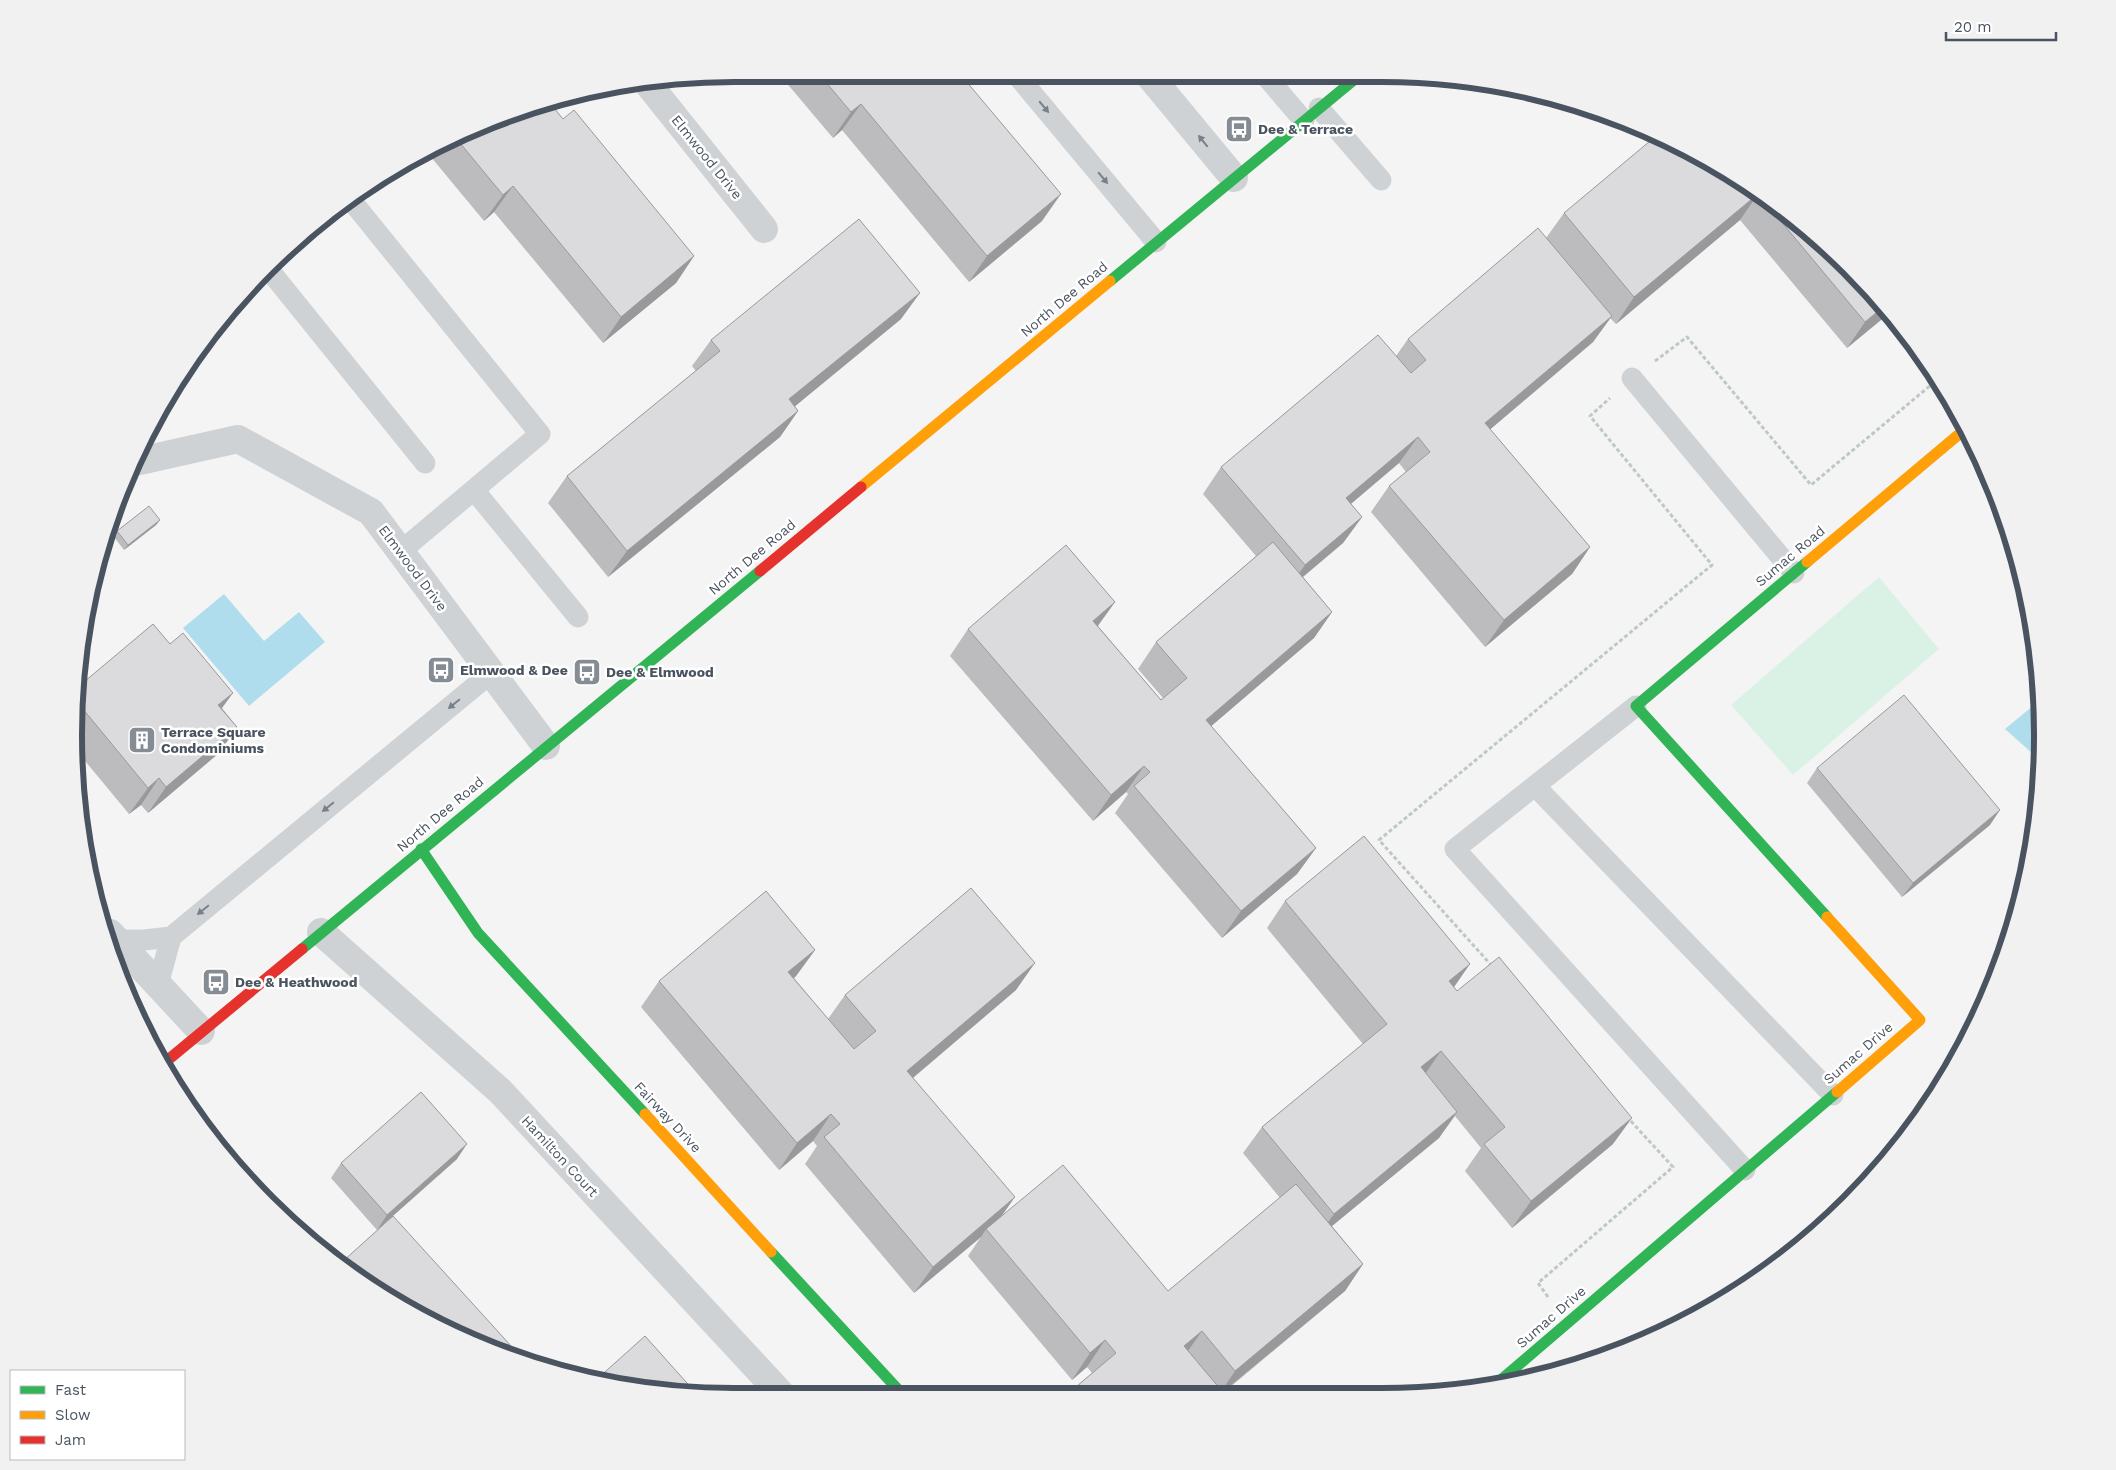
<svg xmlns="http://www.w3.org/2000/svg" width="2116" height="1470" viewBox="0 0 2116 1470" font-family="'Work Sans',sans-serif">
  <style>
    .pitch { fill: #d9f2e5 }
    .water { fill: #afddee }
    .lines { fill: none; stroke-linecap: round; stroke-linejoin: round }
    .path { stroke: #bdc9c5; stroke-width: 3; stroke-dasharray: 4 2.5; stroke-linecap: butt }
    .lane { stroke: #cfd2d4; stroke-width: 21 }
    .street { stroke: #cfd2d4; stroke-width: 28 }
    .fast { stroke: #30b455; stroke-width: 11 }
    .slow { stroke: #ff9f0a; stroke-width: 11 }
    .jam { stroke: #e5322d; stroke-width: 11 }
    .wall { fill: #bcbcbe }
    .shaded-wall { fill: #99999b }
    .building { fill: #dbdbdd; stroke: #99999b }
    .oneway { fill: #798089 }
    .labels { text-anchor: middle; stroke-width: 5; stroke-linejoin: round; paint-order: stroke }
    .poi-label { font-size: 14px; font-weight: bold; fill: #4a5460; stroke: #fff; text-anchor: start }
    .street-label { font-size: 14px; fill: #4a5460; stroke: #fff }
    .rim { fill: none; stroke: #4a5460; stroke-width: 6 }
  </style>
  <rect width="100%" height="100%" fill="#f4f4f4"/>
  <!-- pitch -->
  <path class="pitch" d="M 1879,577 L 1939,649 L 1793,775 L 1731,705 Z"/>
  <!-- water -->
  <g class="water">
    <path d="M 224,594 L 264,641 L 299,612 L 325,642 L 249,706 L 183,628 Z"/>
    <path d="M 2039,701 L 2042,735 L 2040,760 L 2005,729 Z"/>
  </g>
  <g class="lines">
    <!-- path -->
    <g class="path">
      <path d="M 1655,361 L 1687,337 L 1811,485 L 1937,380"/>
      <path d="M 1492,966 L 1379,840 L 1712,565 L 1590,416 L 1610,398"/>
      <path d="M 1548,1297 L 1538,1283 L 1673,1167 L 1628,1118"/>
    </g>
    <!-- lane -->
    <g class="lane">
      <path d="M 1016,74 L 1156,242"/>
      <path d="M 1264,74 L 1304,121"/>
      <path d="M 1319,108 L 1381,180"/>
      <path d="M 351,200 L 540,434 L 401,551"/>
      <path d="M 270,271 L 425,463"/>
      <path d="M 1632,378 L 1794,573"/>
      <path d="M 474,490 L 578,617"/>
      <path d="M 1636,706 L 1455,849 L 1745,1170"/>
      <path d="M 1535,786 L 1833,1095"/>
      <path d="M 117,940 L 144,940 L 171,937 L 491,673"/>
      <path d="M 158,985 L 171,937"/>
    </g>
    <!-- street -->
    <g class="street">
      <path d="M 1148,74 L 1234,178"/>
      <path d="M 649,85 L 764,229"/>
      <path d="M 135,462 L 238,439 L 371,512 L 546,746"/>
      <path d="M 321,932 L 500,1091 L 783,1396"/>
      <path d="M 110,933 L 201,1031"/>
    </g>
    <!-- fast -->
    <g class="fast">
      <path d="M 1110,281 L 1361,74"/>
      <path d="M 1807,562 L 1636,706 L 1827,917"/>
      <path d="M 421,849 L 478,933 L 645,1114"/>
      <path d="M 302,949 L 760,571"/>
      <path d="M 771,1252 L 904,1396"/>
      <path d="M 1495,1385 L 1837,1092"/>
    </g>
    <!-- slow -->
    <g class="slow">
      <path d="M 861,487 L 1110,281"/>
      <path d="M 1807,562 L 1964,430"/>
      <path d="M 1827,917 L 1920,1020 L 1837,1092"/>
      <path d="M 645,1114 L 771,1252"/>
    </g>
    <!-- jam -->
    <g class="jam">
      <path d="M 760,571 L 861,487"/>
      <path d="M 163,1064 L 302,949"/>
    </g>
  </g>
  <!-- wall -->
  <g class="wall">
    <path d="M 779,74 L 960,74 L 1042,221 L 969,282 L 842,130 L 833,138 Z"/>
    <path d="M 549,102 L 563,119 L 694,256 L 676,283 L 603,343 L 494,212 L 484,221 L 426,151 L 443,142 Z"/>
    <path d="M 1674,142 L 1783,210 L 1887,315 L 1847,348 L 1740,220 L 1616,324 L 1610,318 L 1593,342 L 1490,429 L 1590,547 L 1572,574 L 1485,647 L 1371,512 L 1389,486 L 1406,472 L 1399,463 L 1351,504 L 1362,517 L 1343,543 L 1303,577 L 1332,612 L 1314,638 L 1211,726 L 1316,848 L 1297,874 L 1222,938 L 1115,813 L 1128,794 L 1126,792 L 1093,821 L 950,656 L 968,629 L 1115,602 L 1098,626 L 1161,700 L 1163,698 L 1138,669 L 1156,642 L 1256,556 L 1203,494 L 1221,467 L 1396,356 L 1408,339 L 1546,238 L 1564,213 Z"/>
    <path d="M 901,319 L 795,406 L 798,411 L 780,437 L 608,577 L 548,503 L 567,476 L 696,371 L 692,366 L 711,340 Z"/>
    <path d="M 160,520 L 156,525 L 124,550 L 114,537 L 117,531 Z"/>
    <path d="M 78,687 L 222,708 L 237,727 L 219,753 L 148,813 L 141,805 L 129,814 L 76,750 Z"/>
    <path d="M 1817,768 L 1990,825 L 1902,897 L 1807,783 Z"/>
    <path d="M 1285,901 L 1454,987 L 1457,991 L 1613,1144 L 1512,1228 L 1465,1171 L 1481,1148 L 1455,1116 L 1439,1138 L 1332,1226 L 1363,1264 L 1345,1291 L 1223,1393 L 1226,1396 L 1070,1396 L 1077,1386 L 1092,1373 L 1087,1367 L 1072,1380 L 968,1256 L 981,1237 L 914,1293 L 805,1164 L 817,1146 L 813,1141 L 779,1170 L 641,1007 L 659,981 L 815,950 L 796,976 L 794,978 L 828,1019 L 845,995 L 1016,990 L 913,1078 L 1001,1216 L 1168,1291 L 1280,1198 L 1243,1153 L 1262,1127 L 1363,1044 L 1267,928 Z"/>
    <path d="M 457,1159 L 377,1230 L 331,1178 L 341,1163 Z"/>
  </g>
  <!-- shaded-wall -->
  <g class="shaded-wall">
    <path d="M 861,104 L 842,130 L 833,138 L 851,112 Z"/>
    <path d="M 513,186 L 494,212 L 484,221 L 503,195 Z"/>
    <path d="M 1061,194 L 1042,221 L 969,282 L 987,256 Z"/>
    <path d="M 1758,194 L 1740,220 L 1616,324 L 1634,297 Z"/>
    <path d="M 694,256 L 676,283 L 603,343 L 621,317 Z"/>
    <path d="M 920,293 L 901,319 L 771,426 L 789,399 Z"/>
    <path d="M 1882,308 L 1887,315 L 1847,348 L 1865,322 Z"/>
    <path d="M 1612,316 L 1593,342 L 1466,450 L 1485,423 Z"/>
    <path d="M 798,411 L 780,437 L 608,577 L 627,551 Z"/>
    <path d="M 1418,437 L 1399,463 L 1327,524 L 1346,498 Z"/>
    <path d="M 1362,517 L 1343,543 L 1286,591 L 1305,565 Z"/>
    <path d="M 160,520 L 156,525 L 124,550 L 128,545 Z"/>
    <path d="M 1590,547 L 1572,574 L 1485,647 L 1504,620 Z"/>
    <path d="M 1115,602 L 1096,628 L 1093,621 Z"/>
    <path d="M 1332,612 L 1314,638 L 1188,746 L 1206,720 Z"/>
    <path d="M 233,693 L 214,719 L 218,705 Z"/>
    <path d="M 237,727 L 219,753 L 148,813 L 166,787 Z"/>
    <path d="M 1144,766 L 1126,792 L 1093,821 L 1111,795 Z"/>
    <path d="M 159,778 L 141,805 L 129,814 L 148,788 Z"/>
    <path d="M 2000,810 L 1990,825 L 1902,897 L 1913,883 Z"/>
    <path d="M 1316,848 L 1297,874 L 1222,938 L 1241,911 Z"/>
    <path d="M 815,950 L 796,976 L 770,998 L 788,972 Z"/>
    <path d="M 1035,963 L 1016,990 L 889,1098 L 907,1071 Z"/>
    <path d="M 1470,964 L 1452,990 L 1449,981 Z"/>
    <path d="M 1441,1051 L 1423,1077 L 1421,1067 Z"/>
    <path d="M 1457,1112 L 1439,1138 L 1315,1240 L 1334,1214 Z"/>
    <path d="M 831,1114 L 813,1141 L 779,1170 L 797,1143 Z"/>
    <path d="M 1632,1118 L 1613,1144 L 1512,1228 L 1531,1201 Z"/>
    <path d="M 467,1144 L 457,1159 L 377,1230 L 387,1215 Z"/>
    <path d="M 1015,1197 L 996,1224 L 986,1229 L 981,1237 L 914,1293 L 933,1267 Z"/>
    <path d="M 1363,1264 L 1345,1291 L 1218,1396 L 1235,1371 Z"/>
    <path d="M 1202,1331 L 1183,1358 L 1184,1346 Z"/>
    <path d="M 1105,1340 L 1087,1367 L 1072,1380 L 1090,1353 Z"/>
  </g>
  <!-- building -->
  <g class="building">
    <path d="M 819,74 L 960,74 L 1061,194 L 987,256 L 861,104 L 851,112 Z"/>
    <path d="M 549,102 L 563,119 L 574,110 L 694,256 L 621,317 L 513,186 L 503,195 L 455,137 Z"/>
    <path d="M 1656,136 L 1674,142 L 1758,194 L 1634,297 L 1564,213 Z"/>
    <path d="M 1759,195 L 1783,210 L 1849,268 L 1882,308 L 1865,322 Z"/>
    <path d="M 859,219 L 920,293 L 789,399 L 798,411 L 627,551 L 567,476 L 720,351 L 711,340 Z"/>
    <path d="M 1538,228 L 1612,316 L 1485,423 L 1590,547 L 1504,620 L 1389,486 L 1430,452 L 1418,437 L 1346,498 L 1362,517 L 1305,565 L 1221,467 L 1378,335 L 1411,373 L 1426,360 L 1408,339 Z"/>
    <path d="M 149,506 L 160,520 L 128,545 L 117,531 Z"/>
    <path d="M 1273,542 L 1332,612 L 1206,720 L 1316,848 L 1241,911 L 1134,786 L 1150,772 L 1144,766 L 1111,795 L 968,629 L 1066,545 L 1115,602 L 1093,621 L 1161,700 L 1187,678 L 1156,642 Z"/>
    <path d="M 153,624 L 170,644 L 183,633 L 233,693 L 218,705 L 237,727 L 166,787 L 159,778 L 148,788 L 78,703 L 78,687 Z"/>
    <path d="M 1904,695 L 2000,810 L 1913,883 L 1817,768 Z"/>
    <path d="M 1364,836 L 1470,964 L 1449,981 L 1457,991 L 1499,957 L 1632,1118 L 1531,1201 L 1484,1144 L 1505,1127 L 1441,1051 L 1421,1067 L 1457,1112 L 1334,1214 L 1262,1127 L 1387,1024 L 1285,901 Z"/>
    <path d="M 971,888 L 1035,963 L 907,1071 L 1015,1197 L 933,1267 L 824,1137 L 840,1124 L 831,1114 L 797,1143 L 659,981 L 766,891 L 815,950 L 788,972 L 854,1049 L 876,1031 L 845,995 Z"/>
    <path d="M 421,1092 L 467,1144 L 387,1215 L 341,1163 Z"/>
    <path d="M 1063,1165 L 1168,1291 L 1296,1184 L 1363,1264 L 1235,1371 L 1202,1331 L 1184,1346 L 1226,1396 L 1086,1396 L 1077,1386 L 1116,1353 L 1105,1340 L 1090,1353 L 986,1229 Z"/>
    <path d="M 393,1216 L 522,1358 L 482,1346 L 367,1285 L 341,1263 Z"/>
    <path d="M 645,1336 L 695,1392 L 606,1383 L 596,1380 Z"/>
  </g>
  <!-- one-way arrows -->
  <defs><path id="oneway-solid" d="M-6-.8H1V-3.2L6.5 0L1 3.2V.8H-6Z" transform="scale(1.25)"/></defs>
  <g class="oneway">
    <use href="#oneway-solid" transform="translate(1044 107) rotate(50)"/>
    <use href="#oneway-solid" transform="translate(1203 141) rotate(-129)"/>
    <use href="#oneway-solid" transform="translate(1103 178) rotate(50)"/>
    <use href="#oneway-solid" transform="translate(454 704) rotate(141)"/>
    <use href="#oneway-solid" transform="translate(328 807) rotate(141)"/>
    <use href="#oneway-solid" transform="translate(203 910) rotate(141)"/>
  </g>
  <!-- icons -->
  <defs>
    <g id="bus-square" transform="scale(1.4375)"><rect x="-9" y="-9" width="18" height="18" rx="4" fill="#868c94" stroke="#fff"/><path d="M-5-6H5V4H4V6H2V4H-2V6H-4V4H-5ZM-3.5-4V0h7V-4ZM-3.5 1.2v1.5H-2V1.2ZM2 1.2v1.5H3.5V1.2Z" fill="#fff"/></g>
    <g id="building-square" transform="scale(1.4375)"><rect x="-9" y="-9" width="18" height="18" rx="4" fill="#868c94" stroke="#fff"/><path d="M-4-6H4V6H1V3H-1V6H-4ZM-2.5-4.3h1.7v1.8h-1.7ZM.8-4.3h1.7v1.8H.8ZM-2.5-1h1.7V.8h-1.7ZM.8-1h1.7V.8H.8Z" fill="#fff"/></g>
  </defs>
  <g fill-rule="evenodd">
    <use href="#bus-square" x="1239" y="129"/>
    <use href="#bus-square" x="441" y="670"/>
    <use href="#bus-square" x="587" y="672"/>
    <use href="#building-square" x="142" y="740"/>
    <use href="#bus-square" x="216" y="982"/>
  </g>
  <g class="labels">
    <!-- poi labels -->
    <g class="poi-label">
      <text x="1258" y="134">Dee &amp; Terrace</text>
      <text x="460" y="675">Elmwood &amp; Dee</text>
      <text x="606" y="677">Dee &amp; Elmwood</text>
      <text x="161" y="737">Terrace Square<tspan x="161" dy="16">Condominiums</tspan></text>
      <text x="235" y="987">Dee &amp; Heathwood</text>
    </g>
    <!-- street labels -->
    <g class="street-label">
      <text transform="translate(707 157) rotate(51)" y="5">Elmwood Drive</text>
      <text transform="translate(1064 299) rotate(-40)" y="5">North Dee Road</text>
      <text transform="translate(1790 556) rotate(-40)" y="5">Sumac Road</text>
      <text transform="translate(752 557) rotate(-40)" y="5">North Dee Road</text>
      <text transform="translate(413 568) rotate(53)" y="5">Elmwood Drive</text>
      <text transform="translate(440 814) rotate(-40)" y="5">North Dee Road</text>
      <text transform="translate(1858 1053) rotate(-41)" y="5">Sumac Drive</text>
      <text transform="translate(668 1117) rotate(47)" y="5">Fairway Drive</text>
      <text transform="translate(560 1156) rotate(47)" y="5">Hamilton Court</text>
      <text transform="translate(1551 1317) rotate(-41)" y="5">Sumac Drive</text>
    </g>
  </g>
  <!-- crop -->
  <path d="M0 0H2116V1470H0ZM734 82H1382A652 652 0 0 1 2034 734V736A652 652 0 0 1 1382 1388H734A652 652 0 0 1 82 736V734A652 652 0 0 1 734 82Z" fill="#f1f1f2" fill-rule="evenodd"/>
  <path class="rim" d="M734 82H1382A652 652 0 0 1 2034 734V736A652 652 0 0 1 1382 1388H734A652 652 0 0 1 82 736V734A652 652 0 0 1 734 82Z"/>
  <!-- legend -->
  <rect x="10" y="1370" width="175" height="90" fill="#ffffff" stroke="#b7bbbf"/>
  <rect x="20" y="1386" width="25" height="8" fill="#30b455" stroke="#b7bbbf"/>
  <text x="55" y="1395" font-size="15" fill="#4a5460">Fast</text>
  <rect x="20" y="1411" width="25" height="8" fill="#ff9f0a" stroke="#b7bbbf"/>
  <text x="55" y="1420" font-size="15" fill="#4a5460">Slow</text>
  <rect x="20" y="1436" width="25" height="8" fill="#e5322d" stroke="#b7bbbf"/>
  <text x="55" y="1445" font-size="15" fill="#4a5460">Jam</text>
  <!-- scale -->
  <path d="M1946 32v8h110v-8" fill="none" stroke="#4a5460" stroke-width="2.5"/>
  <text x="1954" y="32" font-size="15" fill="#4a5460" stroke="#ffffff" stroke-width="4" paint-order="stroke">20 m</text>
</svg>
